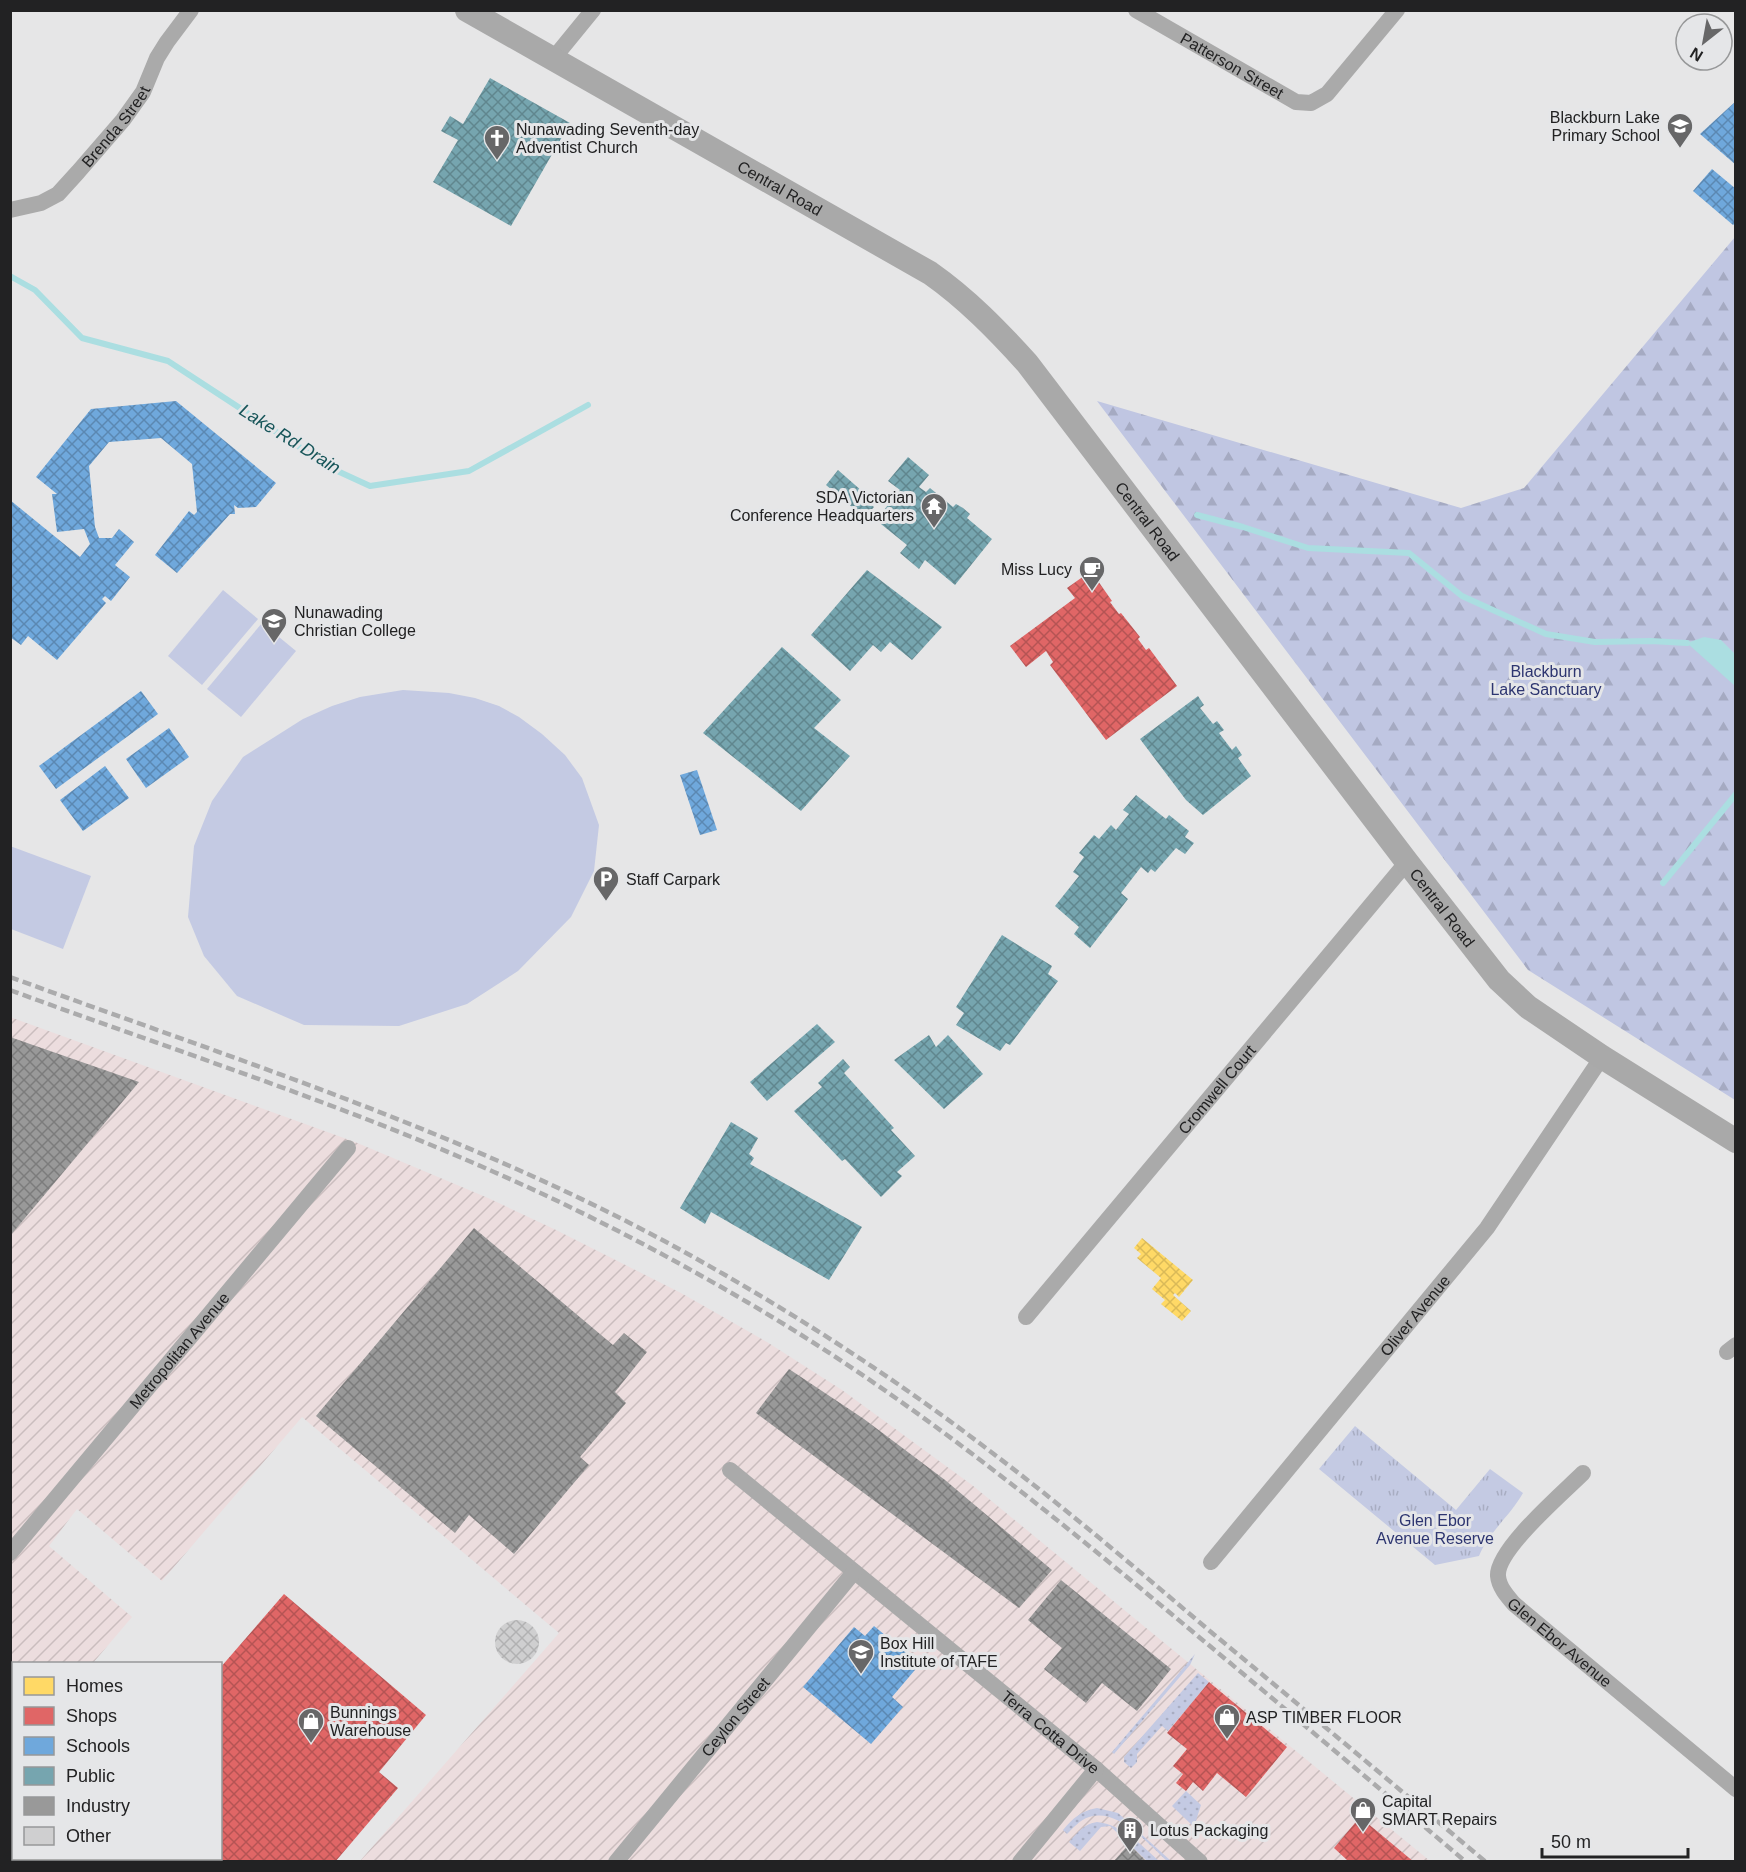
<svg xmlns="http://www.w3.org/2000/svg" width="1746" height="1872" viewBox="0 0 1746 1872" font-family="Helvetica,sans-serif">
  <style>
    .industrial { fill: url(#industrial-furrows) }
    .grass { fill: url(#grass-dots) }
    .forest { fill: url(#forest-firs) }
    .park { fill: url(#park-tufts) }
    .pitch { fill: #c4cae3 }
    .water { fill: #abdee1 }
    .homes { fill: url(#homes-cross-hatch) }
    .shops { fill: url(#shops-cross-hatch) }
    .schools { fill: url(#schools-cross-hatch) }
    .public { fill: url(#public-cross-hatch) }
    .industry { fill: url(#industry-cross-hatch) }
    .lines { fill: none; stroke-linecap: round; stroke-linejoin: round }
    .stream { stroke: #abdee1; stroke-width: 6 }
    .building { fill: url(#building-cross-hatch) }
    .street { stroke: #aaa; stroke-width: 16 }
    .secondary { stroke: #a9a9a9; stroke-width: 24 }
    .rail { stroke: #ababac; stroke-width: 4.5; stroke-dasharray: 9 4.5; stroke-linecap: butt }
    .labels { text-anchor: middle; stroke-width: 6; stroke-linejoin: round; paint-order: stroke }
    .street-label { font-size: 16px; fill: #222223; stroke: #e5e6e8 }
    .poi-label { font-size: 16px; fill: #222223; stroke: #e5e6e8; text-anchor: start }
    .park-label { font-size: 16px; fill: #2d3570; stroke: #e5e6e8 }
    .water-label { font-size: 18px; font-style: italic; fill: #175559; stroke: #e5e6e8 }
  </style>
  <defs>
    <pattern id="industrial-furrows" width="10" height="10" patternUnits="userSpaceOnUse" patternTransform="scale(1.5)"><rect width="10" height="10" fill="#ecddde"/><path d="M-1 1l2-2M0 10L10 0M9 11l2-2" fill="none" stroke="#cabdbe"/></pattern>
    <pattern id="grass-dots" width="8" height="8" patternUnits="userSpaceOnUse" patternTransform="scale(1.5)"><rect width="8" height="8" fill="#c4cae3"/><path d="M2 2h.1M6 6h.1" fill="none" stroke="#a8adc2" stroke-width="1.8" stroke-linecap="round"/></pattern>
    <pattern id="forest-firs" width="22" height="20" patternUnits="userSpaceOnUse" patternTransform="scale(1.5)"><rect width="22" height="20" fill="#c0c6e2"/><path d="M5 1l3.5 6h-7zM16 11l3.5 6h-7z" fill="#a5aac2"/></pattern>
    <pattern id="park-tufts" width="24" height="20" patternUnits="userSpaceOnUse" patternTransform="scale(1.5)"><rect width="24" height="20" fill="#c4cae3"/><path d="M3 7l-1-3M5 7V3M7 7l1-3M15 17l-1-3M17 17v-4M19 17l1-3" fill="none" stroke="#a8adc2"/></pattern>
    <pattern id="homes-cross-hatch" width="8" height="8" patternUnits="userSpaceOnUse" patternTransform="scale(1.5)"><rect width="8" height="8" fill="#ffd966"/><path d="M0 0l8 8M0 8l8-8" fill="none" stroke="#daba58"/></pattern>
    <pattern id="shops-cross-hatch" width="8" height="8" patternUnits="userSpaceOnUse" patternTransform="scale(1.5)"><rect width="8" height="8" fill="#e06666"/><path d="M0 0l8 8M0 8l8-8" fill="none" stroke="#b55454"/></pattern>
    <pattern id="schools-cross-hatch" width="8" height="8" patternUnits="userSpaceOnUse" patternTransform="scale(1.5)"><rect width="8" height="8" fill="#6fa8dc"/><path d="M0 0l8 8M0 8l8-8" fill="none" stroke="#5b88b2"/></pattern>
    <pattern id="public-cross-hatch" width="8" height="8" patternUnits="userSpaceOnUse" patternTransform="scale(1.5)"><rect width="8" height="8" fill="#76a5af"/><path d="M0 0l8 8M0 8l8-8" fill="none" stroke="#60868e"/></pattern>
    <pattern id="industry-cross-hatch" width="8" height="8" patternUnits="userSpaceOnUse" patternTransform="scale(1.5)"><rect width="8" height="8" fill="#999"/><path d="M0 0l8 8M0 8l8-8" fill="none" stroke="#7c7c7c"/></pattern>
    <pattern id="building-cross-hatch" width="8" height="8" patternUnits="userSpaceOnUse" patternTransform="scale(1.5)"><rect width="8" height="8" fill="#cfcfd0"/><path d="M0 0l8 8M0 8l8-8" fill="none" stroke="#b1b1b2"/></pattern>
  </defs>
  <rect width="100%" height="100%" fill="#e6e6e7"/>
  <!-- industrial -->
  <path class="industrial" d="M 10,1017 L 355,1142 L 488,1198 L 554,1229 L 681,1293 L 767,1342 L 842,1390 L 972,1485 L 1430,1861 L 360,1861 L 559,1633 L 302,1417 L 162,1581 L 77,1509 L 49,1546 L 132,1617 L 93,1663 L 14,1664 L 13,1745 L 10,1742 Z"/>
  <!-- grass -->
  <g class="grass">
    <path d="M 1195,1654 L 1190,1665 L 1114,1754 L 1112,1752 Z"/>
    <path d="M 1198,1673 L 1209,1682 L 1168,1731 L 1162,1726 L 1137,1754 L 1137,1762 L 1131,1768 L 1124,1762 L 1124,1757 Z"/>
    <path d="M 1186,1791 L 1201,1805 L 1194,1827 L 1172,1806 Z"/>
    <path d="M 1097,1808 L 1118,1813 L 1171,1861 L 1167,1861 C 1148,1844 1119,1808 1089,1817 C 1080,1820 1073,1828 1067,1834 L 1063,1830 C 1073,1818 1081,1811 1097,1808 Z"/>
    <path d="M 1097,1822 C 1123,1825 1140,1844 1159,1861 L 1147,1861 L 1110,1826 L 1101,1827 L 1080,1851 L 1069,1842 C 1078,1832 1084,1824 1097,1822 Z"/>
  </g>
  <!-- forest -->
  <path class="forest" d="M 1735,237 L 1735,1100 L 1528,970 L 1097,401 L 1461,508 L 1524,488 Z"/>
  <!-- park -->
  <path class="park" d="M 1355,1426 L 1456,1510 L 1490,1469 L 1523,1493 C 1510,1516 1489,1532 1479,1556 L 1435,1565 L 1319,1469 Z"/>
  <!-- pitch -->
  <g class="pitch">
    <path d="M 223,590 L 258,619 L 202,685 L 168,656 Z"/>
    <path d="M 262,623 L 296,651 L 241,717 L 207,689 Z"/>
    <path d="M 403,690 L 449,693 L 475,698 L 499,706 L 519,717 L 542,734 L 565,755 L 582,778 L 599,825 L 594,871 L 571,917 L 518,971 L 467,1004 L 399,1026 L 304,1025 L 237,996 L 204,956 L 188,917 L 194,846 L 212,801 L 243,757 L 303,719 L 332,706 L 360,697 Z"/>
    <path d="M 10,846 L 91,876 L 63,949 L 11,929 Z"/>
  </g>
  <!-- water -->
  <path class="water" d="M 1704,637 L 1721,640 L 1735,654 L 1735,686 L 1687,643 Z"/>
  <!-- homes -->
  <path class="homes" d="M 1142,1238 L 1193,1280 L 1179,1297 L 1175,1293 L 1173,1295 L 1191,1311 L 1182,1321 L 1161,1304 L 1165,1300 L 1152,1289 L 1161,1278 L 1137,1258 L 1141,1254 L 1134,1248 Z"/>
  <!-- shops -->
  <g class="shops">
    <path d="M 1091,571 L 1112,601 L 1110,602 L 1119,614 L 1121,613 L 1140,637 L 1138,639 L 1146,650 L 1149,648 L 1177,686 L 1106,740 L 1050,665 L 1053,662 L 1046,651 L 1026,667 L 1010,646 L 1075,598 L 1067,588 Z"/>
    <path d="M 284,1594 L 426,1715 L 379,1772 L 398,1788 L 335,1862 L 56,1862 L 58,1858 L 220,1858 L 220,1668 Z"/>
    <path d="M 1209,1682 L 1287,1747 L 1246,1797 L 1217,1773 L 1203,1791 L 1193,1782 L 1186,1791 L 1176,1783 L 1183,1774 L 1173,1766 L 1187,1749 L 1167,1733 Z"/>
    <path d="M 1360,1817 L 1414,1862 L 1346,1862 L 1347,1860 L 1334,1848 Z"/>
  </g>
  <!-- schools -->
  <g class="schools">
    <path d="M 1736,101 L 1736,165 L 1700,134 Z"/>
    <path d="M 1712,169 L 1736,189 L 1736,223 L 1733,225 L 1693,191 Z"/>
    <path d="M 176,401 L 276,483 L 256,507 L 238,508 L 234,505 L 235,514 L 230,514 L 177,573 L 155,555 L 189,511 L 194,515 L 197,512 L 192,464 L 161,438 L 109,442 L 89,466 L 95,527 L 99,538 L 112,538 L 119,529 L 134,542 L 115,565 L 130,577 L 111,601 L 105,596 L 102,599 L 106,603 L 57,660 L 28,636 L 21,645 L 10,637 L 10,500 L 80,557 L 90,544 L 84,529 L 57,532 L 52,494 L 57,494 L 36,477 L 91,409 Z"/>
    <path d="M 141,691 L 158,714 L 56,789 L 39,766 Z"/>
    <path d="M 169,728 L 189,757 L 146,788 L 126,759 Z"/>
    <path d="M 105,766 L 129,798 L 83,831 L 60,800 Z"/>
    <path d="M 697,770 L 717,830 L 700,835 L 680,775 Z"/>
    <path d="M 874,1626 L 920,1664 L 892,1697 L 903,1707 L 871,1744 L 803,1687 L 854,1627 L 865,1636 Z"/>
  </g>
  <!-- public -->
  <g class="public">
    <path d="M 490,78 L 570,123 L 511,226 L 433,182 L 458,140 L 441,131 L 450,116 L 463,124 Z"/>
    <path d="M 908,457 L 929,475 L 919,487 L 926,492 L 930,488 L 953,507 L 956,504 L 963,508 L 970,514 L 967,518 L 992,539 L 955,585 L 925,560 L 919,569 L 900,553 L 907,545 L 876,520 L 900,490 L 888,481 Z"/>
    <path d="M 838,470 L 871,499 L 868,502 L 874,507 L 865,518 L 826,485 Z"/>
    <path d="M 867,570 L 942,627 L 912,660 L 890,642 L 881,652 L 873,645 L 850,671 L 811,635 Z"/>
    <path d="M 782,647 L 841,700 L 814,728 L 850,756 L 801,811 L 703,733 Z"/>
    <path d="M 1198,696 L 1204,705 L 1200,708 L 1213,724 L 1217,721 L 1224,730 L 1219,733 L 1232,750 L 1236,746 L 1242,755 L 1238,758 L 1251,776 L 1203,815 L 1186,800 L 1140,739 Z"/>
    <path d="M 1136,795 L 1166,819 L 1169,815 L 1189,831 L 1185,837 L 1194,843 L 1185,854 L 1176,848 L 1155,872 L 1151,869 L 1148,873 L 1141,867 L 1121,893 L 1128,899 L 1090,948 L 1074,934 L 1079,927 L 1055,906 L 1079,876 L 1073,872 L 1084,857 L 1079,853 L 1094,835 L 1099,839 L 1111,825 L 1116,830 L 1129,814 L 1123,810 Z"/>
    <path d="M 1002,935 L 1052,966 L 1048,974 L 1058,981 L 1010,1045 L 1006,1043 L 1000,1051 L 956,1025 L 964,1013 L 956,1007 Z"/>
    <path d="M 817,1024 L 835,1042 L 767,1101 L 750,1082 Z"/>
    <path d="M 929,1035 L 936,1047 L 948,1035 L 983,1074 L 944,1109 L 894,1060 Z"/>
    <path d="M 843,1059 L 850,1067 L 844,1073 L 894,1128 L 891,1130 L 915,1156 L 897,1172 L 902,1176 L 881,1197 L 845,1159 L 842,1161 L 794,1111 L 822,1087 L 818,1083 Z"/>
    <path d="M 731,1122 L 758,1138 L 749,1154 L 754,1158 L 750,1164 L 862,1227 L 829,1280 L 711,1212 L 705,1224 L 680,1208 Z"/>
  </g>
  <!-- industry -->
  <g class="industry">
    <path d="M 10,1037 L 139,1082 L 10,1236 Z"/>
    <path d="M 474,1228 L 613,1345 L 624,1333 L 647,1352 L 615,1392 L 626,1403 L 580,1457 L 589,1465 L 514,1554 L 469,1515 L 455,1533 L 316,1416 Z"/>
    <path d="M 789,1369 L 864,1419 L 945,1480 L 1052,1570 L 1019,1608 L 756,1413 Z"/>
    <path d="M 1061,1580 L 1171,1669 L 1137,1711 L 1102,1683 L 1086,1703 L 1044,1669 L 1062,1648 L 1028,1620 Z"/>
    <path d="M 1129,1844 L 1147,1862 L 1113,1862 Z"/>
  </g>
  <g class="lines">
    <!-- stream -->
    <g class="stream">
      <path d="M 10,276 L 35,290 L 82,338 L 168,361 L 333,469 L 370,486 L 469,471 L 588,405"/>
      <path d="M 1197,515 L 1243,527 L 1308,548 L 1409,553 L 1462,596 L 1546,634 L 1595,642 L 1651,641 L 1687,643"/>
      <path d="M 1663,883 L 1736,794"/>
    </g>
  </g>
  <!-- building -->
  <circle class="building" cx="517" cy="1642" r="22"/>
  <g class="lines">
    <!-- street -->
    <g class="street">
      <path id="s1" d="M 1136,10 L 1296,102 L 1311,103 L 1327,94 L 1397,10"/>
      <path d="M 553,59 L 593,10"/>
      <path id="s2" d="M 10,210 L 41,203 L 58,194 L 78,172 L 123,120 L 143,92 L 157,58 L 167,42 L 191,10"/>
      <path id="s3" d="M 1026,1317 L 1407,862"/>
      <path d="M 1727,1352 L 1736,1345"/>
      <path id="s4" d="M 730,1470 L 1096,1769 L 1200,1862"/>
      <path id="s5" d="M 1583,1473 C 1564,1492 1496,1550 1498,1576 C 1499,1587 1507,1596 1514,1604 L 1736,1789"/>
      <path id="s6" d="M 10,1553 L 348,1148"/>
      <path id="s7" d="M 1211,1562 L 1487,1228 L 1602,1057"/>
      <path id="s8" d="M 616,1862 L 854,1572"/>
      <path d="M 1020,1862 L 1096,1769"/>
    </g>
    <!-- secondary -->
    <path class="secondary" id="s9" d="M 467,10 L 930,273 C 967,299 997,330 1027,363 L 1407,862 L 1499,980 L 1528,1007 L 1602,1057 L 1736,1141"/>
    <!-- rail -->
    <g class="rail">
      <path d="M 10,977 C 245,1063 486,1139 704,1263 C 805,1320 903,1384 995,1455 C 1069,1511 1140,1572 1211,1632 C 1303,1708 1394,1785 1486,1862"/>
      <path d="M 10,990 C 172,1050 337,1102 494,1172 C 581,1210 665,1254 747,1302 C 896,1389 1030,1496 1163,1607 C 1264,1691 1365,1776 1466,1862"/>
    </g>
  </g>
  <!-- icons -->
  <defs>
    <g id="school-pin" transform="scale(1.35)"><path d="M0 17L-7.5 6A9.5 9.5 0 1 1 7.5 6Z" fill="#676768" stroke="#e5e6e8"/><path d="M0-5L7-2L0 1L-7-2ZM-4 1L0 2.5L4 1V4Q0 6-4 4Z" fill="#fff"/></g>
    <g id="church-pin" transform="scale(1.35)"><path d="M0 17L-7.5 6A9.5 9.5 0 1 1 7.5 6Z" fill="#676768" stroke="#e5e6e8"/><path d="M-1.2-6h2.4v3.5h3.3v2.4h-3.3V6h-2.4V-.1h-3.3v-2.4h3.3Z" fill="#fff"/></g>
    <g id="temple-pin" transform="scale(1.35)"><path d="M0 17L-7.5 6A9.5 9.5 0 1 1 7.5 6Z" fill="#676768" stroke="#e5e6e8"/><path d="M0-6L5-2H3V0L6.5 2.5H4V6H1.5V3h-3V6H-4V2.5H-6.5L-3 0V-2H-5Z" fill="#fff"/></g>
    <g id="cafe-pin" transform="scale(1.35)"><path d="M0 17L-7.5 6A9.5 9.5 0 1 1 7.5 6Z" fill="#676768" stroke="#e5e6e8"/><path d="M-5.5-4.5H6V0H3Q3 3.5 0 3.5H-2.5Q-5.5 3.5-5.5 0ZM3-3.2v2h1.7v-2ZM-6 4.5H4V6H-6Z" fill="#fff"/></g>
    <g id="parking-pin" transform="scale(1.35)"><path d="M0 17L-7.5 6A9.5 9.5 0 1 1 7.5 6Z" fill="#676768" stroke="#e5e6e8"/><path d="M-3.5-5.5H1a3.5 3.5 0 0 1 0 7H-1V5.5H-3.5ZM-1-3.4V-.6H.8a1.4 1.4 0 0 0 0-2.8Z" fill="#fff"/></g>
    <g id="university-pin" transform="scale(1.35)"><path d="M0 17L-7.5 6A9.5 9.5 0 1 1 7.5 6Z" fill="#676768" stroke="#e5e6e8"/><path d="M0-5L7-2L0 1L-7-2ZM-4 1L0 2.5L4 1V4Q0 6-4 4Z" fill="#fff"/></g>
    <g id="shop-pin" transform="scale(1.35)"><path d="M0 17L-7.5 6A9.5 9.5 0 1 1 7.5 6Z" fill="#676768" stroke="#e5e6e8"/><path d="M-5-2.5h2.3a2.7 3.5 0 0 1 5.4 0H5L5.5 6h-11ZM-1.5-2.5h3a1.5 2.3 0 0 0-3 0Z" fill="#fff"/></g>
    <g id="building-pin" transform="scale(1.35)"><path d="M0 17L-7.5 6A9.5 9.5 0 1 1 7.5 6Z" fill="#676768" stroke="#e5e6e8"/><path d="M-4-6H4V6H1V3H-1V6H-4ZM-2.5-4.3h1.7v1.8h-1.7ZM.8-4.3h1.7v1.8H.8ZM-2.5-1h1.7V.8h-1.7ZM.8-1h1.7V.8H.8Z" fill="#fff"/></g>
  </defs>
  <g fill-rule="evenodd">
    <use href="#school-pin" x="1680" y="126"/>
    <use href="#church-pin" x="497" y="138"/>
    <use href="#temple-pin" x="934" y="506"/>
    <use href="#cafe-pin" x="1092" y="569"/>
    <use href="#school-pin" x="274" y="621"/>
    <use href="#parking-pin" x="606" y="879"/>
    <use href="#university-pin" x="861" y="1652"/>
    <use href="#shop-pin" x="1227" y="1717"/>
    <use href="#shop-pin" x="311" y="1721"/>
    <use href="#shop-pin" x="1363" y="1810"/>
    <use href="#building-pin" x="1130" y="1830"/>
  </g>
  <g class="labels">
    <!-- street labels -->
    <g class="street-label">
      <text dy="6" stroke="none"><textPath href="#s1" startOffset="111">Patterson Street</textPath></text>
      <text dy="6" stroke="none"><textPath href="#s2" startOffset="140">Brenda Street</textPath></text>
      <text dy="6" stroke="none"><textPath href="#s9" startOffset="360">Central Road</textPath></text>
      <text dy="6" stroke="none"><textPath href="#s9" startOffset="864">Central Road</textPath></text>
      <text dy="6" stroke="none"><textPath href="#s9" startOffset="1350">Central Road</textPath></text>
      <text dy="6" stroke="none"><textPath href="#s3" startOffset="297">Cromwell Court</textPath></text>
      <text dy="6" stroke="none"><textPath href="#s7" startOffset="320">Oliver Avenue</textPath></text>
      <text dy="6" stroke="none"><textPath href="#s6" startOffset="264">Metropolitan Avenue</textPath></text>
      <text dy="6" stroke="none"><textPath href="#s5" startOffset="228">Glen Ebor Avenue</textPath></text>
      <text dy="6" stroke="none"><textPath href="#s8" startOffset="188">Ceylon Street</textPath></text>
      <text dy="6" stroke="none"><textPath href="#s4" startOffset="414">Terra Cotta Drive</textPath></text>
    </g>
    <!-- poi labels -->
    <g class="poi-label">
      <text x="1660" y="123" text-anchor="end">Blackburn Lake<tspan x="1660" dy="18">Primary School</tspan></text>
      <text x="516" y="135">Nunawading Seventh-day<tspan x="516" dy="18">Adventist Church</tspan></text>
      <text x="914" y="503" text-anchor="end">SDA Victorian<tspan x="914" dy="18">Conference Headquarters</tspan></text>
      <text x="1072" y="575" text-anchor="end">Miss Lucy</text>
      <text x="294" y="618">Nunawading<tspan x="294" dy="18">Christian College</tspan></text>
      <text x="626" y="885">Staff Carpark</text>
      <text x="880" y="1649">Box Hill<tspan x="880" dy="18">Institute of TAFE</tspan></text>
      <text x="330" y="1718">Bunnings<tspan x="330" dy="18">Warehouse</tspan></text>
      <text x="1246" y="1723">ASP TIMBER FLOOR</text>
      <text x="1382" y="1807">Capital<tspan x="1382" dy="18">SMART Repairs</tspan></text>
      <text x="1150" y="1836">Lotus Packaging</text>
    </g>
    <!-- park labels -->
    <g class="park-label">
      <text x="1546" y="677">Blackburn<tspan x="1546" dy="18">Lake Sanctuary</tspan></text>
      <text x="1435" y="1526">Glen Ebor<tspan x="1435" dy="18">Avenue Reserve</tspan></text>
    </g>
    <!-- water labels -->
    <g class="water-label">
      <text transform="translate(290 439) rotate(32)" y="6">Lake Rd Drain</text>
    </g>
  </g>
  <!-- border -->
  <rect width="1746" height="1872" fill="none" stroke="#222223" stroke-width="24"/>
  <!-- legend -->
  <rect x="12" y="1662" width="210" height="198" fill="#e5e6e8" stroke="#979899" stroke-width="1.5"/>
  <rect x="24" y="1677" width="30" height="18" fill="#ffd966" stroke="#979899" stroke-width="1.5"/>
  <text x="66" y="1692" font-size="18" fill="#222223">Homes</text>
  <rect x="24" y="1707" width="30" height="18" fill="#e06666" stroke="#979899" stroke-width="1.5"/>
  <text x="66" y="1722" font-size="18" fill="#222223">Shops</text>
  <rect x="24" y="1737" width="30" height="18" fill="#6fa8dc" stroke="#979899" stroke-width="1.5"/>
  <text x="66" y="1752" font-size="18" fill="#222223">Schools</text>
  <rect x="24" y="1767" width="30" height="18" fill="#76a5af" stroke="#979899" stroke-width="1.5"/>
  <text x="66" y="1782" font-size="18" fill="#222223">Public</text>
  <rect x="24" y="1797" width="30" height="18" fill="#999999" stroke="#979899" stroke-width="1.5"/>
  <text x="66" y="1812" font-size="18" fill="#222223">Industry</text>
  <rect x="24" y="1827" width="30" height="18" fill="#cfcfd0" stroke="#979899" stroke-width="1.5"/>
  <text x="66" y="1842" font-size="18" fill="#222223">Other</text>
  <!-- north arrow -->
  <g transform="translate(1704 42) rotate(211)"><circle r="28" fill="#e5e6e8" stroke="#979899" stroke-width="1.5"/>
  <path d="M0-4.5L10 22L0 15L-10 22Z" fill="#676768"/>
  <text y="-9" font-size="16" font-weight="bold" text-anchor="middle" fill="#222223">N</text>
  </g>
  <!-- scale -->
  <path d="M1542 1848v9h146v-9" fill="none" stroke="#222223" stroke-width="3"/>
  <text x="1551" y="1848" font-size="18" fill="#222223" stroke="#e5e6e8" stroke-width="4.5" paint-order="stroke">50 m</text>
</svg>
